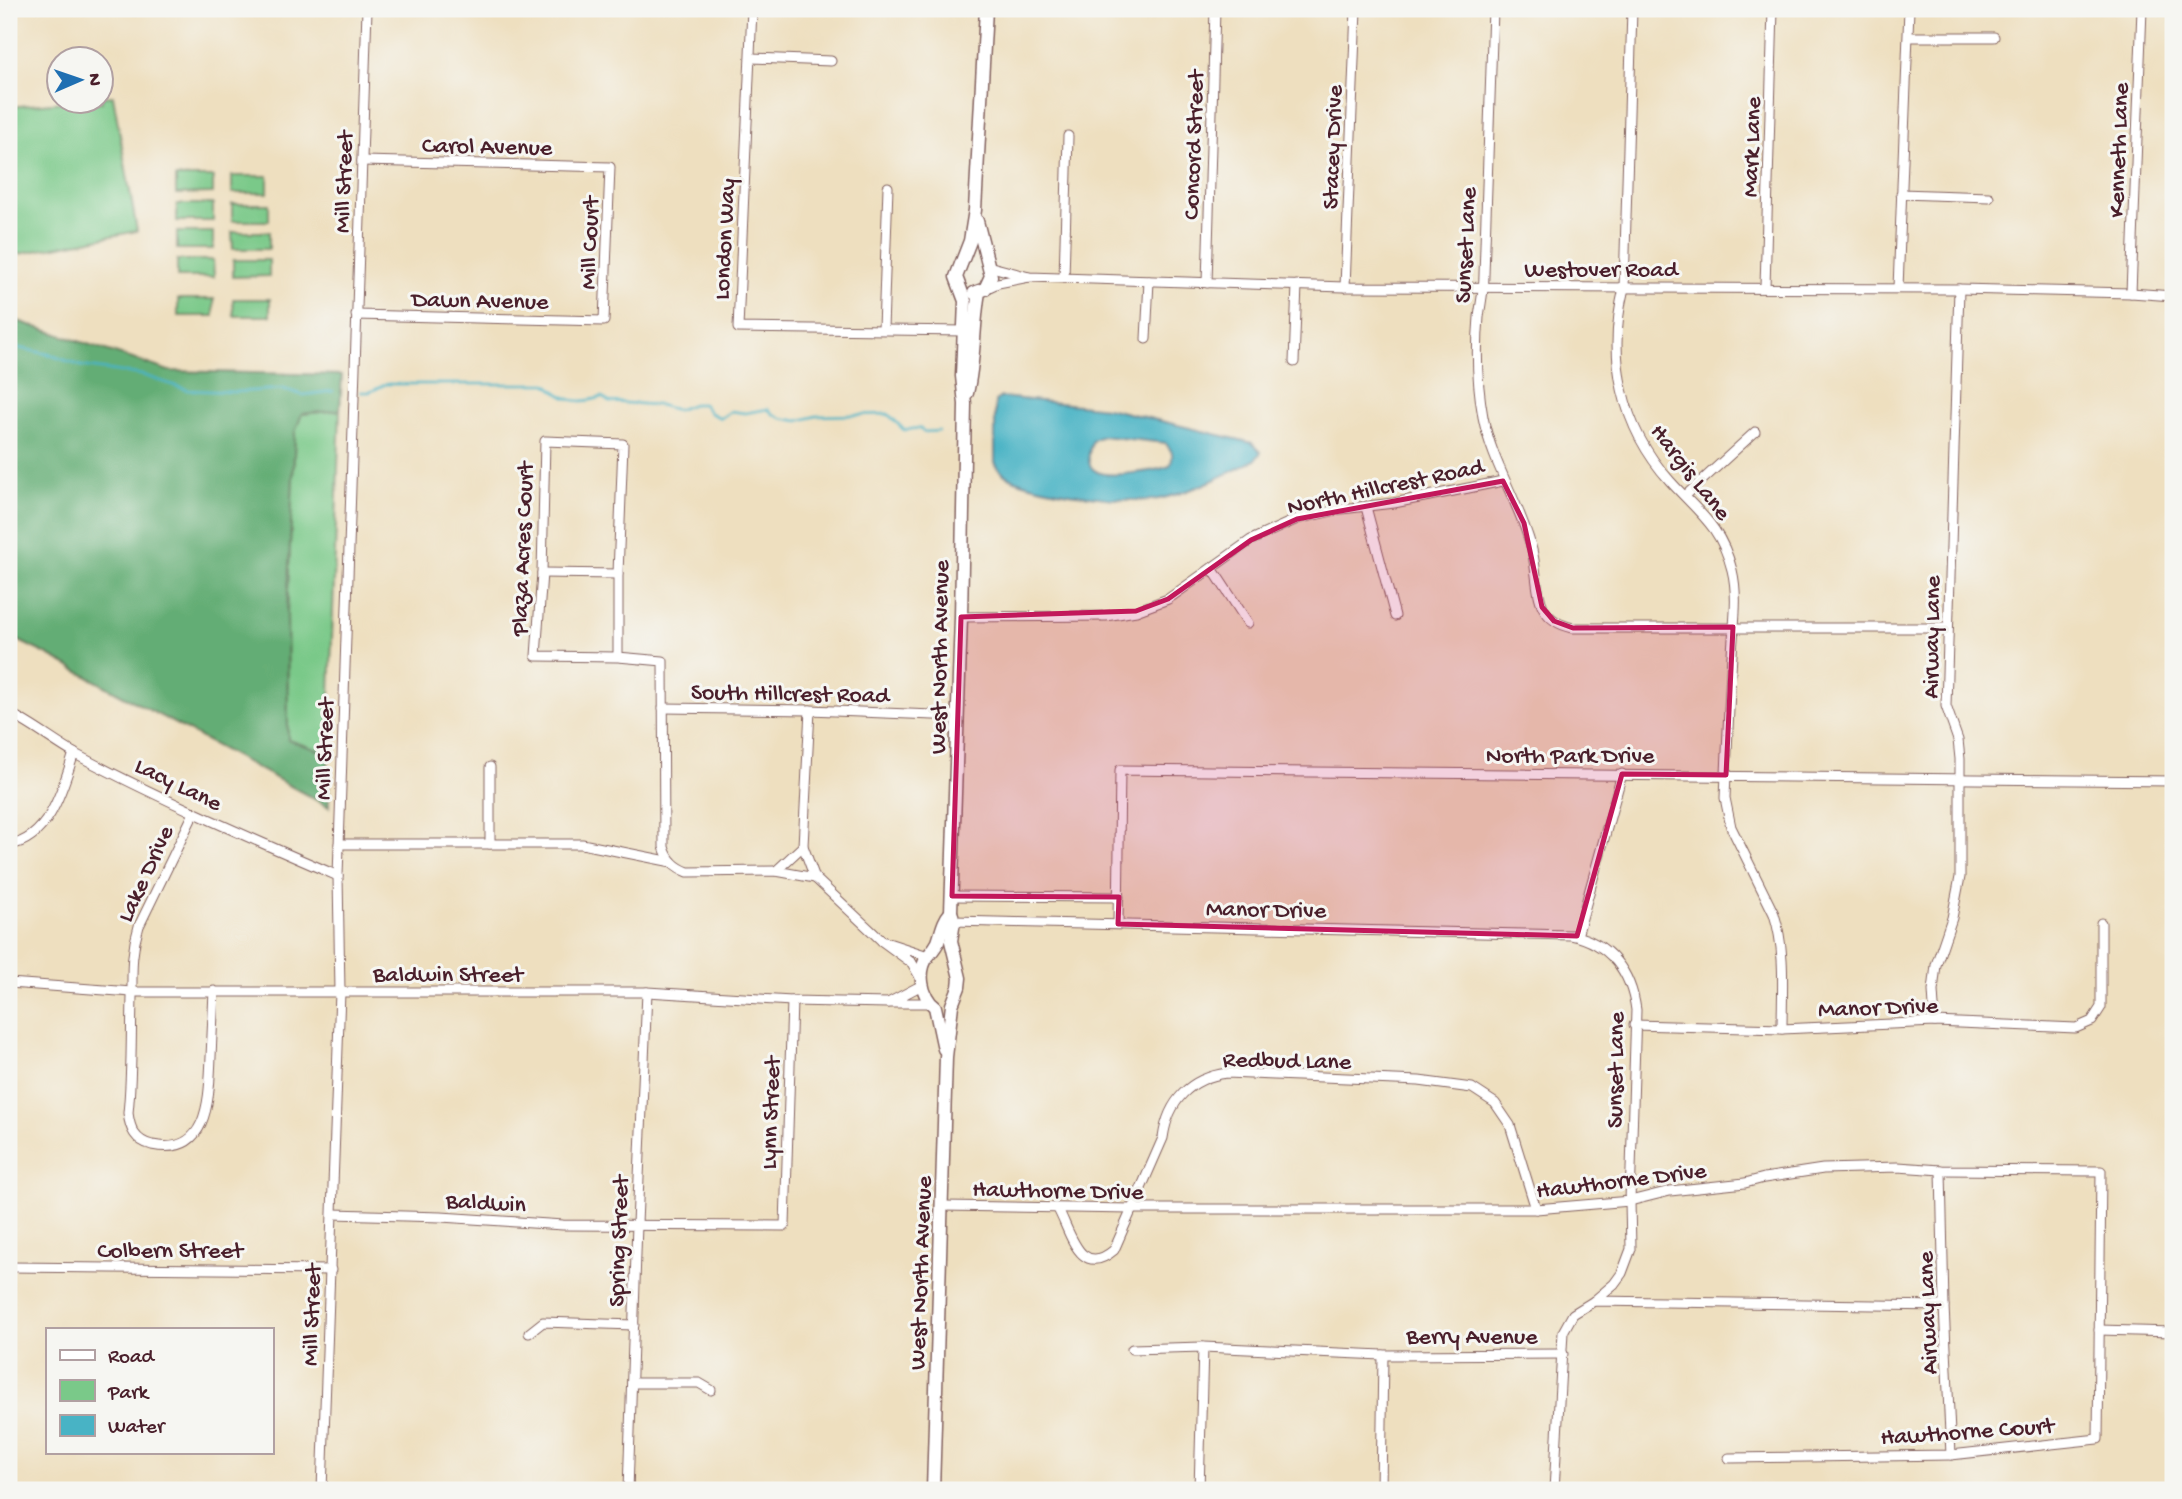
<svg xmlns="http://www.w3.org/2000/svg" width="2182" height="1499" viewBox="0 0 2182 1499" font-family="'Gochi Hand',sans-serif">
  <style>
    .green { fill: #7ac989; stroke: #62745a; stroke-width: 2 }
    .forest { fill: #63ad75; stroke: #566650; stroke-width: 2 }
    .water { fill: #48b3c5; stroke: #496978; stroke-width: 2; fill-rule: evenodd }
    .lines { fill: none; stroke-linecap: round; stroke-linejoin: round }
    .stream { stroke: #48b3c5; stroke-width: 2.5 }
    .street-casing { stroke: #83625f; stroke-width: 11 }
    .secondary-casing { stroke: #83625f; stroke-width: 15 }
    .street { stroke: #fff; stroke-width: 9 }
    .secondary { stroke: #fff; stroke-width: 12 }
    .marked { fill: #c2185b; fill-opacity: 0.2; stroke: #c2185b; stroke-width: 5; stroke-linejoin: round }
    .labels { text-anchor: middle; stroke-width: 6; stroke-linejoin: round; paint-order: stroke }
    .street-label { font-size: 24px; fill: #4a1f2b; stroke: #f6f6f2 }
  </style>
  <rect width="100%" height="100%" fill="#f6f6f2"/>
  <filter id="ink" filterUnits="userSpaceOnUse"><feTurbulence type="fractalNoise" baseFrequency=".0143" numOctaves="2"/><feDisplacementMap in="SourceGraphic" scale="14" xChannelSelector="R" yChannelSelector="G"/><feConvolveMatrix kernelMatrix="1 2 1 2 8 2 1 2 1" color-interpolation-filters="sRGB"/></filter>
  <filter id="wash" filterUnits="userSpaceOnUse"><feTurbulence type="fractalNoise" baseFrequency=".00686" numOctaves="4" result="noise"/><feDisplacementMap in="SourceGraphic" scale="28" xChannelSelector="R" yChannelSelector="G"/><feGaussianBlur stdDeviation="1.57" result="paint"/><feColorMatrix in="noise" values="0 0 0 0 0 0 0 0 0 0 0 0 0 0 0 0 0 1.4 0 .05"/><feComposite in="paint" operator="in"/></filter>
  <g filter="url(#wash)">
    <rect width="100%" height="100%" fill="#eedfbf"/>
    <!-- green -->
    <g class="green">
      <path d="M 113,96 L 137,231 L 9,256 L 9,107 L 63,102 L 102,102 L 102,97 Z"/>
      <rect x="232" y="176" width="36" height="17"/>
      <path d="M 176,177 L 213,177 L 213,193 L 176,194 Z"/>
      <rect x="177" y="204" width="36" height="17"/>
      <rect x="232" y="204" width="37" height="17"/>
      <rect x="177" y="232" width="36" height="17"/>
      <path d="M 232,232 L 269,232 L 269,249 L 233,249 Z"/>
      <path d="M 177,260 L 213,260 L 214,277 L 177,277 Z"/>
      <path d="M 233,260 L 269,260 L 269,276 L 233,277 Z"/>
      <rect x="178" y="299" width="36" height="17"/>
      <path d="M 233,299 L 270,299 L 270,316 L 234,316 Z"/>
      <path d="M 340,410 L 328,753 L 288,741 L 287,612 L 295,432 L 301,414 Z"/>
    </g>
    <!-- forest -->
    <path class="forest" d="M 9,318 L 169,371 L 342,375 L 340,410 L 302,414 L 295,432 L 287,612 L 288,740 L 328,753 L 329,807 L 46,654 L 9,636 Z"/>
    <!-- water -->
    <path class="water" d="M 1001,397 L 1107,408 L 1252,443 L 1261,452 L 1255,460 C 1224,475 1193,492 1159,499 C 1130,504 1036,491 1009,477 C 1002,474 998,469 995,462 L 995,401 ZM 1102,436 L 1165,443 C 1173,451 1174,456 1170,466 C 1157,471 1145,472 1132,473 C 1104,477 1078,476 1093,440 Z"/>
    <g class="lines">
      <!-- stream -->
      <g class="stream">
        <path d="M 9,346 L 48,354 L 81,366 L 142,375 L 188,390 L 235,392 L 283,389 L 303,395 L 333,391"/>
        <path d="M 361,392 L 370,392 L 386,384 L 547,384 C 565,401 578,405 602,397 L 609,402 L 658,405 L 677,410 L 693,404 L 703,404 L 710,413 L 721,418 L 731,411 L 745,413 L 768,409 L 773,414 L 781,418 L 798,421 L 816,416 L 888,414 L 904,430 L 920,428 L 923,432 L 939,431"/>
      </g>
    </g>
  </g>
  <g filter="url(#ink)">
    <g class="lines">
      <!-- street casing -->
      <g class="street-casing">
        <g id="street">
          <path d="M 752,9 L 738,328 L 965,331"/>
          <path d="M 1493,9 C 1490,97 1487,186 1484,275 C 1484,289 1481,302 1479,317 C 1476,350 1477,384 1483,417 C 1492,463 1519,502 1531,546 C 1541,580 1529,619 1573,628 L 1947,628"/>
          <path d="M 1632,9 L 1624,288 C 1607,357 1621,427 1670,481 C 1698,512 1721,526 1732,570 C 1739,598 1733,627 1732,655 C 1729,703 1727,750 1725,798 L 1731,827 L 1774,914 C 1786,951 1782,991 1782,1029"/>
          <path d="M 1909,37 L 1994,37"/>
          <path d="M 751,58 L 831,61"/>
          <path d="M 1901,194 L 1989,197"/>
          <path d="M 988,266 L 1029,277 L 1345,287 L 1959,289 L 2131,293 L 2173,296"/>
          <path d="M 1064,278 L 1068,136"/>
          <path d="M 1207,283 L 1215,9"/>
          <path d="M 1345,287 L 1356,9"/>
          <path d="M 1765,287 L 1773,9"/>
          <path d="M 1898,288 L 1909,9"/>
          <path d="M 985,289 L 998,283 L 1029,277"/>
          <path d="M 2131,293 L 2142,9"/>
          <path d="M 356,315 L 604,321 L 610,167 L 362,161"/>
          <path d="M 883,329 L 888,187"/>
          <path d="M 1146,339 L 1149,281"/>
          <path d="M 1294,362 L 1297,285"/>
          <path d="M 1685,496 L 1755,432"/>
          <path d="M 1366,507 L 1395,616"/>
          <path d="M 1212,568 L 1248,623"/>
          <path d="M 542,573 L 618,574"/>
          <path d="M 961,617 L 1106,616 L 1136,611 L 1168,599 L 1251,540 L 1297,519 L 1341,509 L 1394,503 L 1503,481"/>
          <path d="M 618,657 L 618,574 L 623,444 L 545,441 L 542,573 L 536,656 L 618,657 L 663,661 L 664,847 C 668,860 675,867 688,872 L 776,871 L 815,878"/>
          <path d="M 663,708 L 810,710 L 958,716"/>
          <path d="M 810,710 L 803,846 L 815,878 L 882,941"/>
          <path d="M 9,713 C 33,725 54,742 77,755 C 162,800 250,838 338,876"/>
          <path d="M 194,813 L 139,926 C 131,952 132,970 132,997 C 131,1035 132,1075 128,1113 C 130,1129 135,1141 152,1145 C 210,1157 209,1096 211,1057 C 212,1035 213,1013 214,991"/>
          <path d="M 339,844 L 582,844 L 672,862"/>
          <path d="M 490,844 L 490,767"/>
          <path d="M 9,845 C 50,839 63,787 74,753"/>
          <path d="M 776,871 L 803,846"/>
          <path d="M 952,896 L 1119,897"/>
          <path d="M 954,921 L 1571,935 C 1610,943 1631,972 1636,1010 L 1630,1201 L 1631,1249 L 1622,1273 L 1614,1284 L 1594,1301"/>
          <path d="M 1118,924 L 1120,770 L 2173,781"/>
          <path d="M 1577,936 L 1622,774"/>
          <path d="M 921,979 L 912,963 L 882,941 L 928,956"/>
          <path d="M 9,983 L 132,992 L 647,992 L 792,1001 L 888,1003"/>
          <path d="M 922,985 L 888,1003 L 929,1003"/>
          <path d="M 1935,1022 L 1933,991 L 1936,965 L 1952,918 L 1960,877 L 1960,759 L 1958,740 L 1946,706 L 1959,289"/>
          <path d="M 1634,1025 L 1782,1029 L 1935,1022 L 2076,1028 L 2092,1021 L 2101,1007 L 2101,923"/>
          <path d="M 1941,1170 L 1944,1306 L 1951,1455"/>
          <path d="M 943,1206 L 1132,1209 L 1536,1209 L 1630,1201 L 1670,1191 L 1745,1183 L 1764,1178 L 1823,1169 L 1898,1167 L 1941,1170 L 2101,1171 L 2098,1439 L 1951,1455 L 1729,1458"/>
          <path d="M 1058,1209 C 1071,1233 1080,1279 1114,1250 L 1163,1138 C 1168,1101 1190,1078 1227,1073 L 1419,1081 L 1472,1088 L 1495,1103 L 1510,1125 L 1536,1209"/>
          <path d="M 333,1214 L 441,1217 L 563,1225 L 785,1226 L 792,1001"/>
          <path d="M 9,1267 L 331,1270"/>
          <path d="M 2099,1330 L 2173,1332"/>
          <path d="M 529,1333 L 543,1322 L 634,1325"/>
          <path d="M 1132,1349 L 1203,1347 L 1383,1355 L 1563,1354"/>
          <path d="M 632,1383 L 699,1383 L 711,1390"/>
          <path d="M 322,1490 L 340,992 L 338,876 L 367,9"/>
          <path d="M 628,1490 L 637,1224 L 647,992"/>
          <path d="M 1199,1490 L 1203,1347"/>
          <path d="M 1381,1490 L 1383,1355"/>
          <path d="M 1554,1490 L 1563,1332 L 1573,1314 L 1594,1301 L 1944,1306"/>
        </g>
      </g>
      <!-- secondary casing -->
      <g class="secondary-casing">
        <g id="secondary">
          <path d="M 974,293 L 985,289 L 991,276 L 977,221"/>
          <path d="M 967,393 C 975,360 973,326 979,292"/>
          <path d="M 944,1049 L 935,1007 C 921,996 917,971 928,956 C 932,951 935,948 938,942 C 942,931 943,921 951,912"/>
          <path d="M 933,1490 L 946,1057 L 952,1005 L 959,987 L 960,978 L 951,941 L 954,921 L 951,912 L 961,617 L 965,404 L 962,376 L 965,301 L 956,277 L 970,241 L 975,210 L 986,9"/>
        </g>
      </g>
      <!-- street -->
      <use href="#street" class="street"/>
      <!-- secondary -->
      <use href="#secondary" class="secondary"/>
    </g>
  </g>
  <!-- marked area -->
  <path class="marked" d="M 1503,481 L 1524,523 L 1542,607 L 1554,621 L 1573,628 L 1733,627 L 1726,775 L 1622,774 L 1577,936 L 1118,924 L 1119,897 L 952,896 L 961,617 L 1136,611 L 1168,599 L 1251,540 L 1297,519 Z"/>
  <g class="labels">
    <!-- street labels -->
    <g class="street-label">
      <text transform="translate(487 145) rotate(1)" y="8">Carol Avenue</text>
      <text transform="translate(1192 145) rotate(-88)" y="8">Concord Street</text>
      <text transform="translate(1331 147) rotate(-88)" y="8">Stacey Drive</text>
      <text transform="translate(1750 147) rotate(-88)" y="8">Mark Lane</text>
      <text transform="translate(2117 150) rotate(-88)" y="8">Kenneth Lane</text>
      <text transform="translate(342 182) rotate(-88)" y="8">Mill Street</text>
      <text transform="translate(723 239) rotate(-87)" y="8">London Way</text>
      <text transform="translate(588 243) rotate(-88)" y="8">Mill Court</text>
      <text transform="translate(1464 245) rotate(-87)" y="8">Sunset Lane</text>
      <text x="1601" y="276">Westover Road</text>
      <text transform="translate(480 299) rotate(1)" y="8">Dawn Avenue</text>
      <text transform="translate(1692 471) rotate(52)" y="8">Hargis Lane</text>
      <text transform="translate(1385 485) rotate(-12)" y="8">North Hillcrest Road</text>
      <text transform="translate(521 549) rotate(-88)" y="8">Plaza Acres Court</text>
      <text transform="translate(1930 637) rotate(-89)" y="8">Airway Lane</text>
      <text transform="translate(938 657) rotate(-89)" y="8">West North Avenue</text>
      <text transform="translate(790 692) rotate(1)" y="8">South Hillcrest Road</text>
      <text transform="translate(323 749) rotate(-88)" y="8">Mill Street</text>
      <text x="1570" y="762">North Park Drive</text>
      <text transform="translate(179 783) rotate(26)" y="8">Lacy Lane</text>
      <text transform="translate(144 873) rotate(-65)" y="8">Lake Drive</text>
      <text transform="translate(1266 908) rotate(1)" y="8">Manor Drive</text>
      <text x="448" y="981">Baldwin Street</text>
      <text transform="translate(1878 1006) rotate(-2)" y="8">Manor Drive</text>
      <text transform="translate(1287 1059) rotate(1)" y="8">Redbud Lane</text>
      <text transform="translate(1614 1070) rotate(-89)" y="8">Sunset Lane</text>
      <text transform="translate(769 1113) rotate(-88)" y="8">Lynn Street</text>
      <text transform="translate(1621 1179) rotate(-7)" y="8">Hawthorne Drive</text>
      <text transform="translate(1058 1189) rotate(1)" y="8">Hawthorne Drive</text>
      <text transform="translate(486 1201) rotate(3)" y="8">Baldwin</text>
      <text transform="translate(617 1241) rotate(-88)" y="8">Spring Street</text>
      <text x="170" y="1257">Colbern Street</text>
      <text transform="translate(919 1273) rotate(-88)" y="8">West North Avenue</text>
      <text transform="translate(1926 1313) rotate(-92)" y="8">Airway Lane</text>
      <text transform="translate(310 1315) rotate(-88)" y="8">Mill Street</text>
      <text x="1472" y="1343">Berry Avenue</text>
      <text transform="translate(1967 1430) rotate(-4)" y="8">Hawthorne Court</text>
    </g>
  </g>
  <!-- margin -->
  <rect width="2182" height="1499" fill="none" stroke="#f6f6f2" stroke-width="35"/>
  <!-- legend -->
  <rect x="46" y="1328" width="228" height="126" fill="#f6f6f2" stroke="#b1a0a2" stroke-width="2"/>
  <rect x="60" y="1350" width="35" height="10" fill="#ffffff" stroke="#b1a0a2" stroke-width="2"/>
  <text x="108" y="1362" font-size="21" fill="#4a1f2b">Road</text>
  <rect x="60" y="1380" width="35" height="21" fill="#7ac989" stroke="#b1a0a2" stroke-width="2"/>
  <text x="108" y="1398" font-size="21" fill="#4a1f2b">Park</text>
  <rect x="60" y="1415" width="35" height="21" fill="#48b3c5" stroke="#b1a0a2" stroke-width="2"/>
  <text x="108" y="1432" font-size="21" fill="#4a1f2b">Water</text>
  <!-- north arrow -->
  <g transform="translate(80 80) rotate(88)"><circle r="33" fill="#f6f6f2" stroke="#b1a0a2" stroke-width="2"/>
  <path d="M0-5L12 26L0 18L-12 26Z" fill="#1f6fb2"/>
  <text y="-10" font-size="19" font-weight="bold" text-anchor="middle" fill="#4a1f2b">N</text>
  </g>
</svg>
